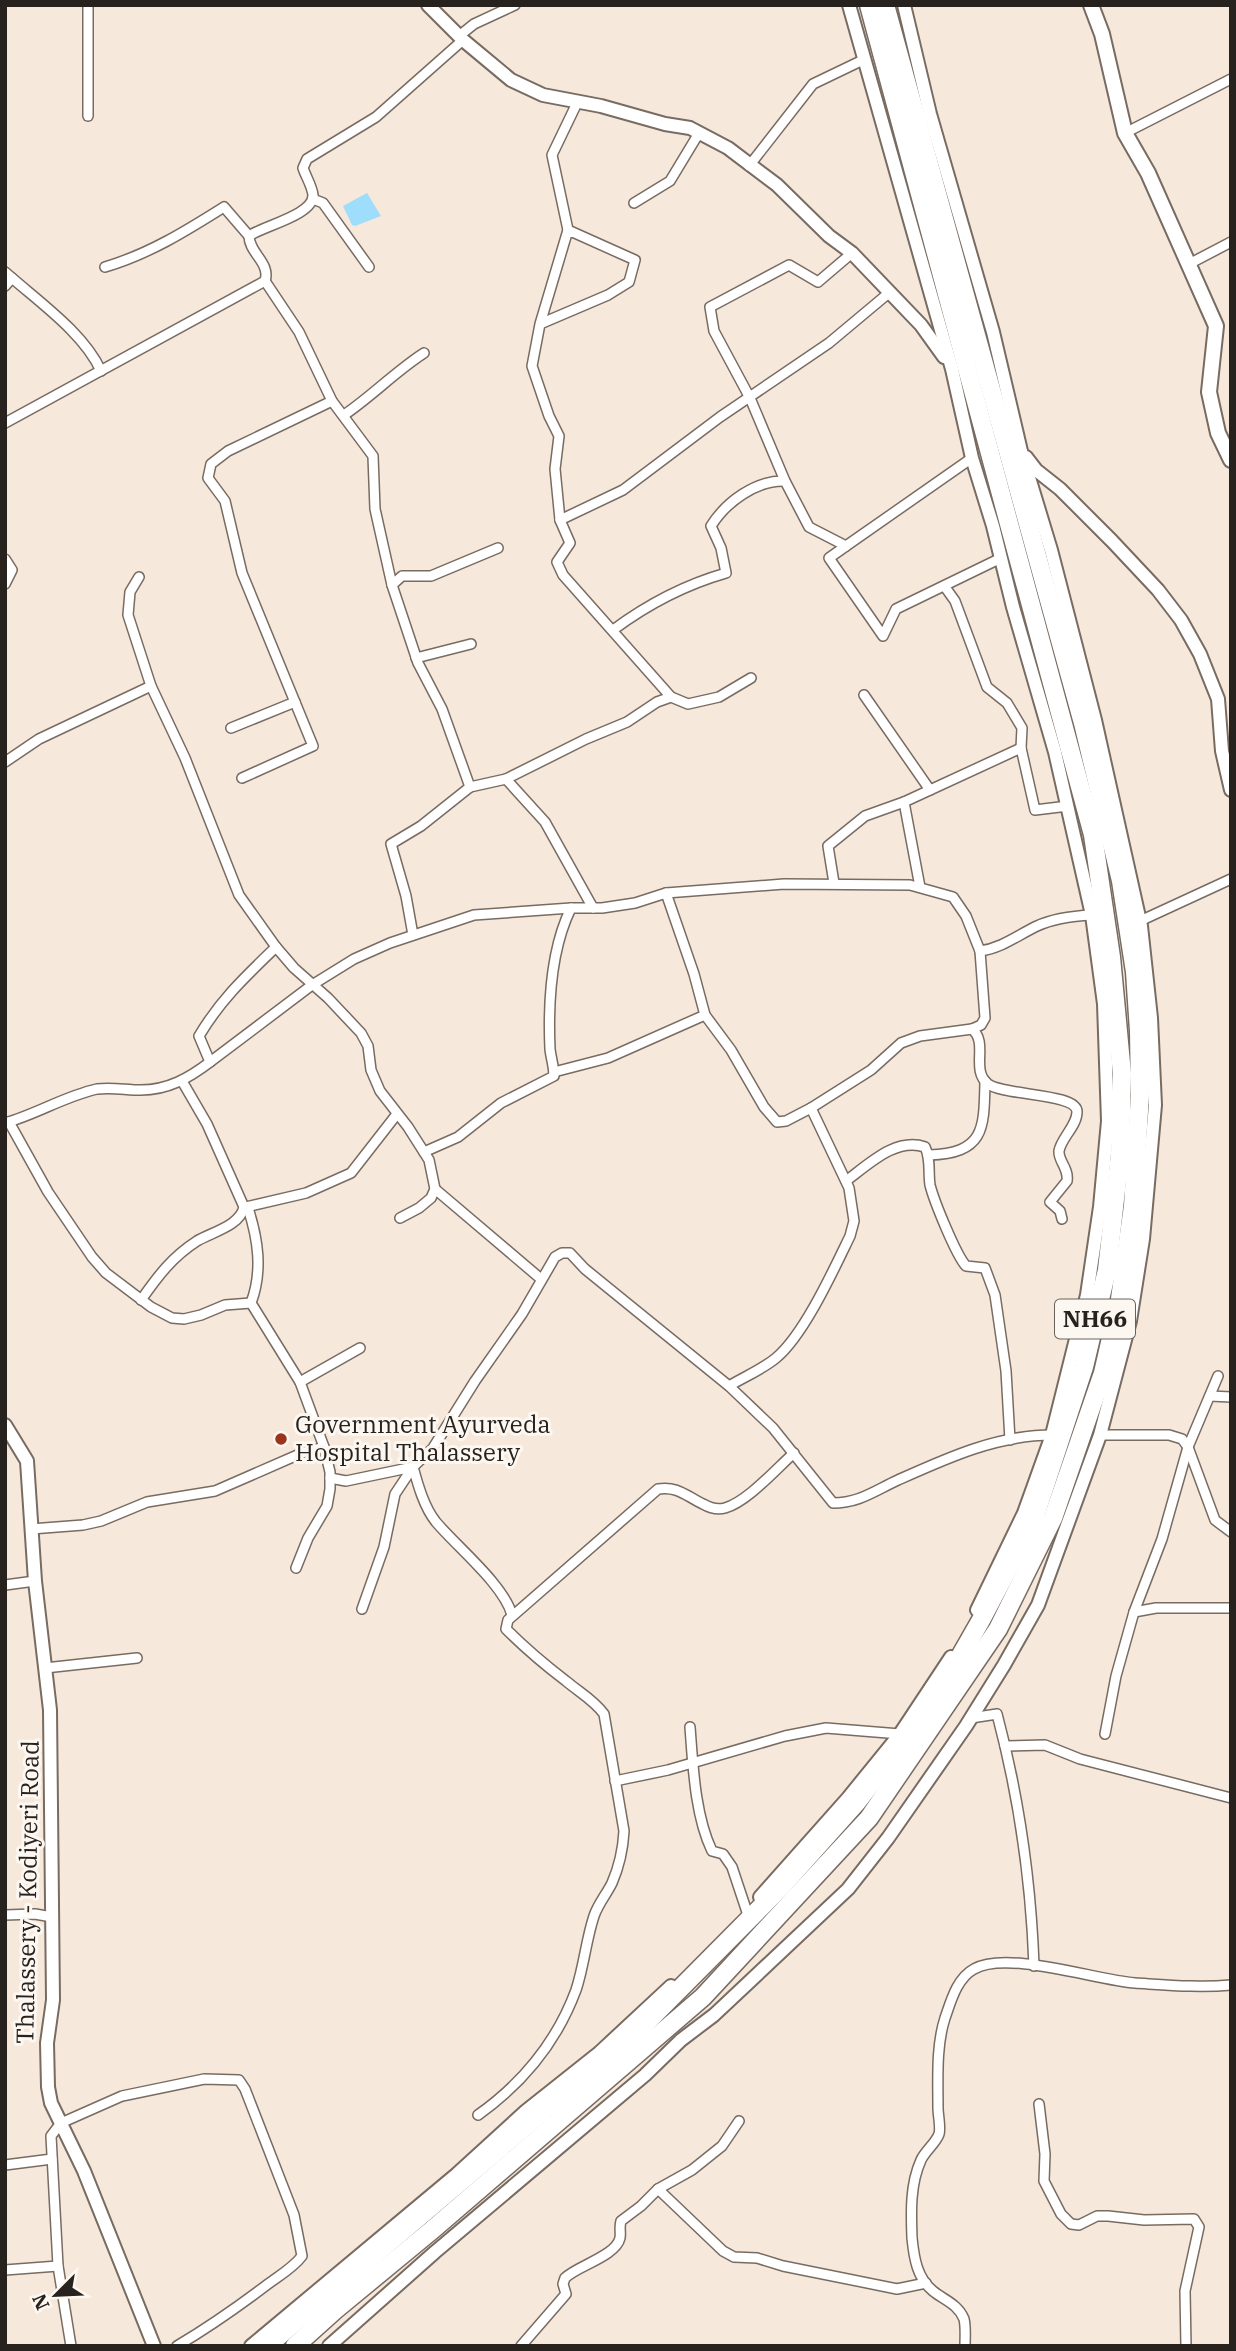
<svg xmlns="http://www.w3.org/2000/svg" width="1236" height="2351" viewBox="0 0 1236 2351" font-family="'IBM Plex Serif',serif">
  <style>
    .water { fill: #9eddfb }
    .lines { fill: none; stroke-linecap: round; stroke-linejoin: round }
    .street-casing { stroke: #786b61; stroke-width: 12 }
    .secondary-casing { stroke: #786b61; stroke-width: 16 }
    .primary-casing { stroke: #786b61; stroke-width: 18 }
    .highway-casing { stroke: #786b61; stroke-width: 21 }
    .street { stroke: #fff; stroke-width: 9 }
    .secondary { stroke: #fff; stroke-width: 12 }
    .primary { stroke: #fff; stroke-width: 14 }
    .highway { stroke: #fff; stroke-width: 18 }
    .poi-dot { fill: #9c341b; stroke: #fdf7f2; stroke-width: 2.5 }
    .labels { text-anchor: middle; stroke-width: 6; stroke-linejoin: round; paint-order: stroke }
    .shield { fill: #fdf7f2; stroke: #68625e; stroke-width: 2 }
    .shield-label { font-size: 23px; font-weight: bold; fill: #28221e }
    .poi-label { font-size: 24px; fill: #28221e; stroke: #fdf7f2; text-anchor: start }
    .street-label { font-size: 24px; fill: #28221e; stroke: #fdf7f2 }
  </style>
  <rect width="100%" height="100%" fill="#f7e8dc"/>
  <!-- water -->
  <path class="water" d="M 367,193 L 381,216 L 355,226 L 352,225 L 343,206 Z"/>
  <g class="lines">
    <!-- street casing -->
    <g class="street-casing">
      <g id="street">
        <path d="M 88,5 L 88,116"/>
        <path d="M 459,36 L 474,24 L 515,5"/>
        <path d="M 1125,133 L 1231,79"/>
        <path d="M 749,166 L 813,84 L 865,59"/>
        <path d="M 313,199 L 323,203 L 369,267"/>
        <path d="M 634,203 L 670,181 L 699,133"/>
        <path d="M 568,230 L 552,155 L 577,103"/>
        <path d="M 852,253 L 818,282 L 789,265 L 710,307 L 714,331 L 750,398 L 785,481 L 809,527 L 846,546 L 972,458"/>
        <path d="M 1189,264 L 1231,242"/>
        <path d="M 105,267 C 149,254 186,231 224,207 L 249,236"/>
        <path d="M 5,272 L 12,278 L 5,286"/>
        <path d="M 12,278 C 42,304 85,335 101,371"/>
        <path d="M 265,281 L 299,332 L 332,401 L 373,456 L 375,509 L 392,585 L 418,663 L 442,709 L 470,787 L 506,779 L 545,822 L 593,908"/>
        <path d="M 540,324 L 568,230 L 635,260 L 629,282 L 608,295 L 540,324 L 532,366 L 549,416 L 559,436 L 555,469 L 560,520"/>
        <path d="M 344,415 C 372,396 396,371 424,353"/>
        <path d="M 5,423 L 265,281 C 271,263 249,253 249,236 C 263,226 314,215 313,195 C 312,186 306,177 303,168 L 307,159 L 376,117 L 463,40"/>
        <path d="M 846,546 L 829,558 L 883,636 L 896,609 L 1001,558"/>
        <path d="M 5,559 L 12,570 L 5,584"/>
        <path d="M 139,577 L 130,592 L 128,615 L 151,686 L 185,758 L 239,895 L 276,947"/>
        <path d="M 392,585 L 402,576 L 431,576 L 498,548"/>
        <path d="M 945,587 L 955,601 L 987,687 L 1007,703 L 1022,728 L 1021,748 L 1035,810 L 1068,806"/>
        <path d="M 613,630 C 648,604 684,585 726,573 L 721,548 L 711,526 C 726,502 756,480 785,481"/>
        <path d="M 416,658 L 471,644"/>
        <path d="M 864,695 L 930,790"/>
        <path d="M 671,697 L 563,575 L 557,562 L 570,543 L 560,520 L 623,490 L 720,417 L 829,343 L 890,292"/>
        <path d="M 231,728 L 295,702"/>
        <path d="M 5,762 L 39,739 L 151,686"/>
        <path d="M 242,778 L 313,746 L 242,573 L 225,501 L 208,478 L 211,464 L 228,451 L 332,401"/>
        <path d="M 506,779 L 586,739 L 627,722 L 657,702 L 671,697 L 688,704 L 719,697 L 751,678"/>
        <path d="M 834,883 L 828,846 L 865,816 L 904,802"/>
        <path d="M 920,887 L 904,802 L 1021,748"/>
        <path d="M 666,893 L 694,974 L 705,1015 L 731,1050 L 764,1107 L 777,1122 L 786,1121 L 811,1108"/>
        <path d="M 1140,921 L 1231,879"/>
        <path d="M 413,935 L 406,896 L 391,844 L 421,826 L 470,787"/>
        <path d="M 972,1029 L 981,1025 L 985,1018 L 980,951"/>
        <path d="M 210,1062 L 312,985 L 354,959 L 390,943 L 474,915 L 571,908"/>
        <path d="M 554,1072 L 608,1058 L 705,1015"/>
        <path d="M 9,1122 L 48,1192 L 92,1257 L 106,1273 L 151,1307 L 172,1318 L 184,1319 L 201,1315 L 225,1305 L 251,1303"/>
        <path d="M 5,1123 C 37,1114 65,1096 97,1089 C 112,1087 126,1090 141,1090 C 168,1090 189,1078 210,1062 L 199,1036 C 221,999 246,976 276,947 L 294,968 L 328,998 L 361,1033 L 368,1046 L 371,1070 L 380,1091 L 408,1127 L 429,1160 L 435,1189 L 431,1198 L 419,1208 L 400,1218"/>
        <path d="M 424,1152 L 458,1137 L 501,1103 L 554,1076 C 554,1067 551,1058 550,1049 C 548,1004 551,949 571,908 L 602,908 L 635,903 L 666,893 L 784,884 L 910,885 L 953,897 L 966,916 L 980,951 C 1002,948 1018,935 1037,926 C 1054,918 1073,916 1092,915"/>
        <path d="M 929,1155 C 985,1153 984,1129 985,1081"/>
        <path d="M 846,1181 C 869,1164 896,1137 925,1147 C 931,1159 928,1172 930,1185 C 934,1201 956,1255 966,1266 L 985,1268 L 995,1295 L 1006,1371 L 1010,1440"/>
        <path d="M 435,1189 L 541,1279"/>
        <path d="M 246,1207 L 306,1193 L 351,1173 L 397,1114"/>
        <path d="M 248,1208 C 258,1239 263,1271 251,1303 L 300,1382 L 324,1447"/>
        <path d="M 141,1300 C 158,1276 172,1257 197,1241 C 212,1232 240,1226 244,1207 L 207,1124 L 182,1081"/>
        <path d="M 300,1382 L 360,1348"/>
        <path d="M 729,1386 C 744,1377 763,1369 776,1358 C 804,1335 834,1269 850,1236 L 854,1221 L 849,1188 L 811,1108 L 871,1070 L 901,1043 L 920,1036 L 972,1029 C 989,1043 970,1070 988,1084 C 1004,1096 1078,1093 1077,1112 C 1077,1126 1061,1138 1059,1151 C 1058,1161 1069,1168 1067,1181 L 1050,1202 L 1060,1211 L 1062,1219"/>
        <path d="M 1210,1396 L 1231,1397"/>
        <path d="M 1100,1435 L 1169,1435 L 1182,1439 L 1188,1447 L 1215,1520 L 1231,1532"/>
        <path d="M 413,1467 C 418,1485 424,1507 436,1522 C 457,1547 504,1585 512,1615"/>
        <path d="M 330,1478 L 346,1481 L 413,1467"/>
        <path d="M 31,1529 L 83,1525 L 101,1521 L 147,1502 L 215,1491 L 302,1453 L 324,1447 L 330,1472 L 330,1489 L 327,1506 L 308,1538 L 296,1568"/>
        <path d="M 5,1585 L 35,1581"/>
        <path d="M 362,1609 L 384,1547 L 395,1494 L 413,1467 L 433,1448 L 475,1381 L 522,1314 L 555,1257 L 562,1253 L 570,1253 L 585,1269 L 729,1386 L 773,1428 L 833,1503 C 859,1503 874,1491 898,1480 C 947,1458 997,1435 1052,1435"/>
        <path d="M 1134,1612 L 1156,1608 L 1231,1608"/>
        <path d="M 45,1668 L 137,1658"/>
        <path d="M 971,1718 L 997,1714 C 1019,1797 1031,1881 1034,1966"/>
        <path d="M 690,1727 C 693,1766 695,1816 712,1851 L 723,1854 L 732,1867 L 747,1912"/>
        <path d="M 1105,1734 L 1116,1676 L 1134,1612 L 1162,1539 L 1188,1447 L 1218,1376"/>
        <path d="M 1005,1746 L 1045,1745 L 1080,1759 L 1231,1798"/>
        <path d="M 615,1781 L 668,1770 L 785,1736 L 826,1728 L 900,1734"/>
        <path d="M 5,1915 L 35,1914 L 52,1917"/>
        <path d="M 1039,2104 L 1045,2154 L 1044,2181 L 1061,2214 L 1071,2224 L 1079,2225 L 1097,2216 L 1108,2216 L 1144,2220 L 1194,2219 L 1199,2227 L 1185,2291 L 1186,2346"/>
        <path d="M 478,2115 C 523,2083 557,2041 576,1990 C 584,1966 586,1940 594,1916 C 598,1904 606,1895 612,1883 C 619,1867 623,1849 624,1831 L 604,1714 C 594,1700 579,1692 566,1681 C 545,1665 525,1648 506,1629 L 508,1620 L 658,1489 C 678,1486 686,1496 703,1504 C 710,1508 718,1510 725,1508 C 747,1502 776,1469 794,1453"/>
        <path d="M 5,2165 L 52,2159"/>
        <path d="M 658,2189 L 723,2251 L 734,2257 L 757,2258 L 783,2266 L 897,2289 L 926,2283"/>
        <path d="M 5,2270 L 58,2266"/>
        <path d="M 71,2346 L 58,2266 L 51,2136 L 61,2123 L 122,2096 L 204,2079 L 239,2080 L 245,2089 L 294,2215 L 302,2256 C 293,2268 280,2275 268,2284 C 239,2306 209,2327 177,2346"/>
        <path d="M 521,2346 L 566,2294 L 563,2284 L 565,2278 C 577,2266 616,2256 620,2238 C 621,2232 619,2227 621,2221 L 641,2206 L 658,2189 L 692,2170 L 722,2146 L 739,2121"/>
        <path d="M 965,2346 C 965,2338 966,2327 964,2319 C 958,2304 944,2300 933,2291 C 917,2278 914,2258 912,2238 C 911,2212 910,2184 921,2160 C 925,2151 936,2143 939,2134 C 941,2128 938,2115 938,2108 C 938,2078 936,2046 945,2018 C 951,2001 957,1978 974,1969 C 1007,1950 1096,1980 1135,1983 C 1167,1985 1199,1988 1231,1985"/>
      </g>
    </g>
    <!-- secondary casing -->
    <g class="secondary-casing">
      <g id="secondary">
        <path d="M 428,5 L 463,40 L 511,80 L 543,95 L 601,106 L 665,124 L 690,128 L 728,148 L 777,185 L 829,236 L 852,253 L 921,325 L 944,357"/>
        <path d="M 849,5 L 952,369 L 972,458 L 993,526 L 1013,607 L 1055,752 L 1092,915 L 1104,1004 L 1108,1121 L 1100,1207 L 1087,1295 L 1052,1435 L 1024,1513 L 977,1610"/>
        <path d="M 1026,457 L 1036,470 L 1060,489 L 1112,541 L 1158,590 L 1181,620 L 1200,654 L 1218,699 L 1222,751 L 1231,790"/>
        <path d="M 5,1425 L 27,1461 L 35,1581 L 50,1710 L 53,2000 L 47,2043 L 48,2087 L 51,2103 L 84,2171 L 154,2346"/>
        <path d="M 760,1897 L 848,1798 L 900,1734 L 951,1657"/>
        <path d="M 251,2346 L 457,2174 L 526,2111 L 599,2053 L 671,1986"/>
        <path d="M 329,2346 L 435,2252 L 645,2075 L 681,2040 L 714,2015 L 848,1889 L 888,1838 L 966,1726 L 1004,1665 L 1038,1605 L 1100,1435 L 1130,1321 L 1143,1239 L 1155,1105 L 1151,1018 L 1141,926 L 1095,720 L 1051,550 L 1021,451 L 993,332 L 930,114 L 904,5"/>
      </g>
    </g>
    <!-- primary casing -->
    <g class="primary-casing">
      <path id="primary" d="M 1091,5 L 1102,34 L 1125,133 L 1148,173 L 1216,326 L 1209,392 L 1218,433 L 1231,460"/>
    </g>
    <!-- highway casing -->
    <g class="highway-casing">
      <g id="highway">
        <path d="M 267,2346 L 639,2030 L 781,1887 L 857,1802 L 933,1704 L 981,1620 L 1033,1522 L 1084,1367 L 1107,1270 L 1120,1154 L 1122,1074 L 1111,957 L 1093,835 L 869,5"/>
        <path d="M 295,2346 L 335,2310 L 432,2230 L 703,1997 L 869,1818 L 998,1629 L 1053,1518 L 1103,1373 L 1120,1299 L 1133,1206 L 1140,1095 L 1139,1031 L 1135,972 L 1121,881 L 1083,723 L 885,5"/>
      </g>
    </g>
    <!-- street -->
    <use href="#street" class="street"/>
    <!-- secondary -->
    <use href="#secondary" class="secondary"/>
    <!-- primary -->
    <use href="#primary" class="primary"/>
    <!-- highway -->
    <use href="#highway" class="highway"/>
  </g>
  <!-- markers -->
  <circle class="poi-dot" cx="281" cy="1439" r="7"/>
  <g class="labels">
    <!-- shield labels -->
    <rect class="shield" x="1055" y="1299.5" width="80" height="39" rx="5"/>
    <g class="shield-label">
      <text x="1095" y="1327">NH66</text>
    </g>
    <!-- poi labels -->
    <g class="poi-label">
      <text x="295" y="1433">Government Ayurveda<tspan x="295" dy="28">Hospital Thalassery</tspan></text>
    </g>
    <!-- street labels -->
    <g class="street-label">
      <text transform="translate(28 1892) rotate(-89)" y="8">Thalassery - Kodiyeri Road</text>
    </g>
  </g>
  <!-- border -->
  <rect width="1236" height="2351" fill="none" stroke="#28221e" stroke-width="14"/>
  <!-- north arrow -->
  <g transform="translate(56 2295) rotate(246)" stroke="#fdf7f2" stroke-width="5" paint-order="stroke">
  <path d="M0-5L12 26L0 18L-12 26Z" fill="#28221e"/>
  <text y="-10" font-size="19" font-weight="bold" text-anchor="middle" fill="#28221e">N</text>
  </g>
</svg>
